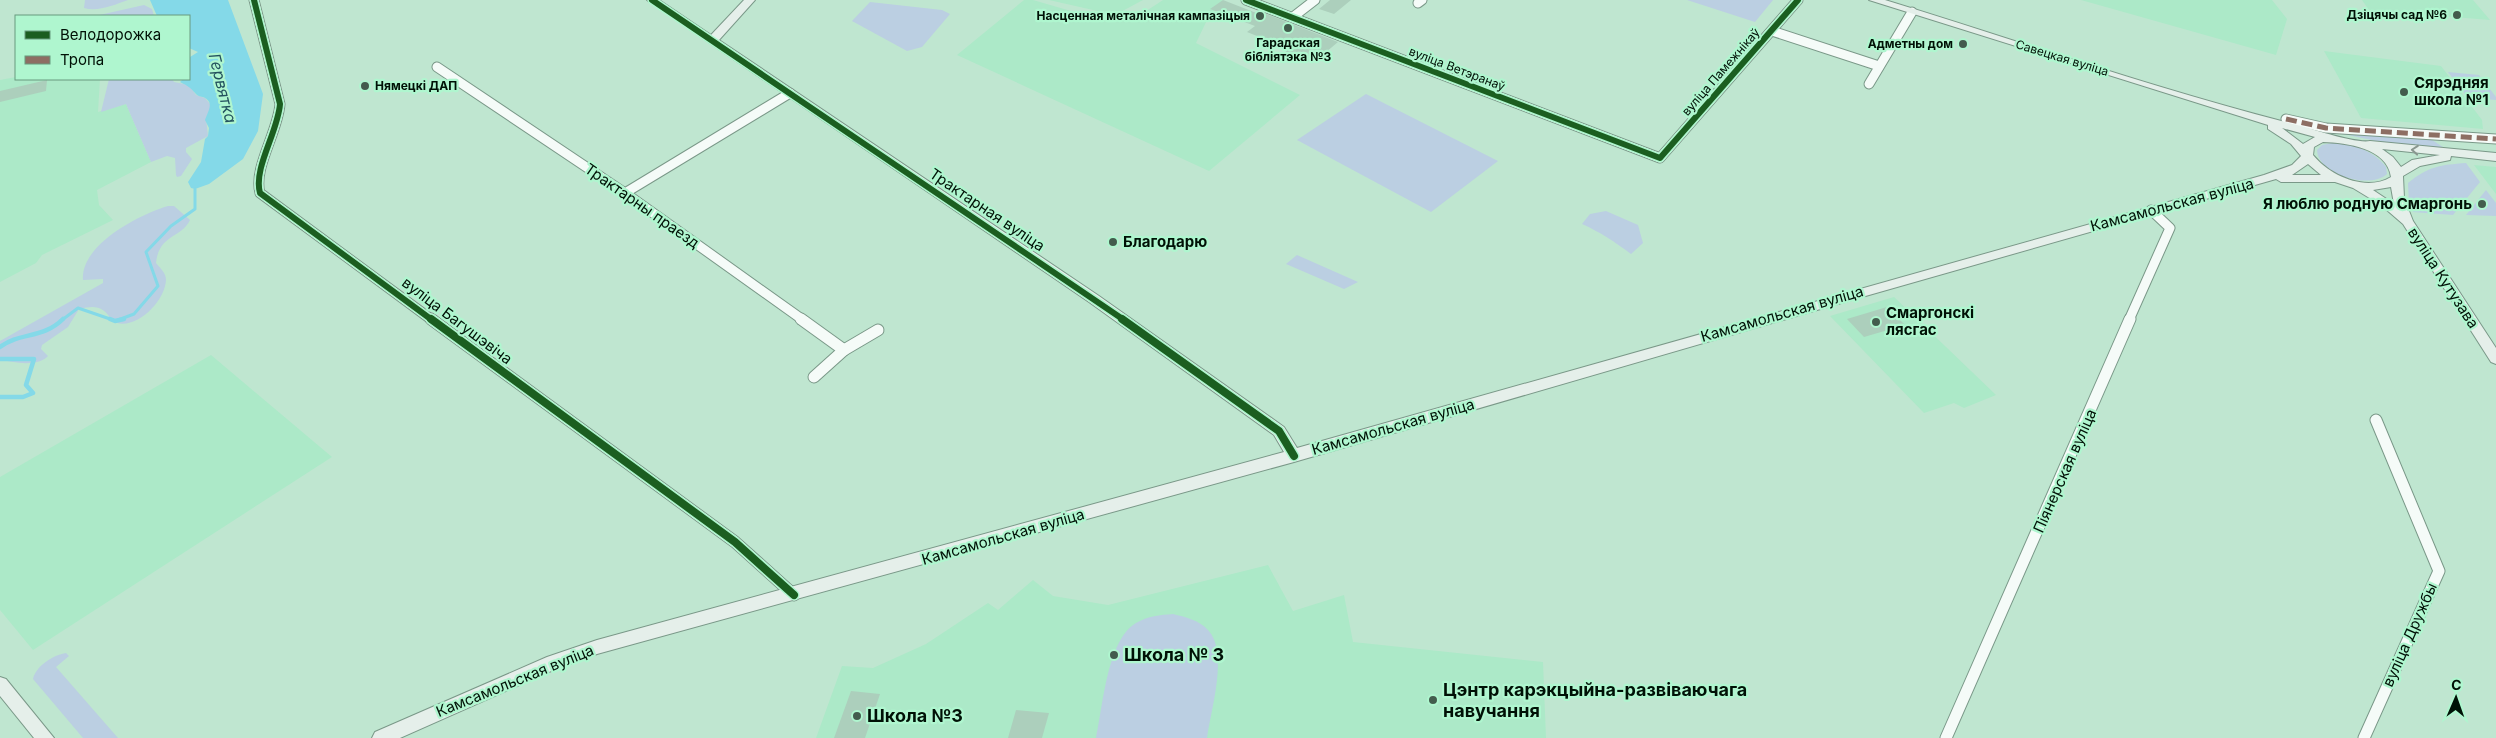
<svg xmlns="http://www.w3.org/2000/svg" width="2496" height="738" viewBox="0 0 2496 738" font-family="Inter,sans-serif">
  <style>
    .built { fill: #ace9c8 }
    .green { fill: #bbcfe2 }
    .water { fill: #84d9e8 }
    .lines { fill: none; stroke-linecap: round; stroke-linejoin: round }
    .stream-far1 { stroke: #84d9e8; stroke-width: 3 }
    .stream { stroke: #84d9e8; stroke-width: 4.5 }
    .building { fill: #accfbc }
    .street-far1-casing { stroke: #7a9888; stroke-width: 11 }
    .street-casing { stroke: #7a9888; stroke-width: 13 }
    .secondary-casing { stroke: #7a9888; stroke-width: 2 }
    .street-far1 { stroke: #f5fbf8; stroke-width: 9 }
    .street { stroke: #f5fbf8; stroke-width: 11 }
    .secondary { fill: #e5efea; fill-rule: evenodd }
    .quiet { stroke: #8d6e63; stroke-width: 5; stroke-dasharray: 11 5; stroke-linecap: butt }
    .cycleway-far1-casing { stroke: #aff6cf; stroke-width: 9 }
    .cycleway-casing { stroke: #aff6cf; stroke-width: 11 }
    .cycleway-far1 { stroke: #1b5e20; stroke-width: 6 }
    .cycleway { stroke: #1b5e20; stroke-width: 8 }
    .oneway { stroke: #89968f }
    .poi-dot { fill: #435c4d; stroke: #aff6cf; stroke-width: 2 }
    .labels { text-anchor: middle; stroke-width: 4.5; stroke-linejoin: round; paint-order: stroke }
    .far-poi-label { font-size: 12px; font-weight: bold; fill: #001106; stroke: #aff6cf; text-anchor: end }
    .far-street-label { font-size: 12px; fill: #001106; stroke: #aff6cf }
    .poi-label { font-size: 15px; font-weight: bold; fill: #001106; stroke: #aff6cf; text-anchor: start }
    .street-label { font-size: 15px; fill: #001106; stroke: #aff6cf }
    .water-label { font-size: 16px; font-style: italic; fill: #23515e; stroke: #aff6cf }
    .near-poi-label { font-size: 18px; font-weight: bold; fill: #001106; stroke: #aff6cf; text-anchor: start }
  </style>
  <rect width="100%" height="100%" fill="#bfe6d0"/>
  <!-- built -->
  <g class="built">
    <path d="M 1024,0 L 1033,0 L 1095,18 L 1131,21 L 1163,0 L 1223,0 L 1208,18 L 1196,43 L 1300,95 L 1209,171 L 957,55 Z"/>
    <path d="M 1049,0 L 1143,0 L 1115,15 Z"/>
    <path d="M 2081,0 L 2272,0 L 2287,19 L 2276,55 Z"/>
    <path d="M 2362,0 L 2473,0 L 2490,20 L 2369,10 Z"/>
    <path d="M 2324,51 L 2441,66 L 2482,120 L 2483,129 L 2361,118 Z"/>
    <path d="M 16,77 L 16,79 L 100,79 L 98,112 L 126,104 L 151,162 L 97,190 L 99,205 L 113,220 L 42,255 L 36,263 L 0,282 L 0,80 Z"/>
    <path d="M 2474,165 L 2496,167 L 2496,194 Z"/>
    <path d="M 1894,297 L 1996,395 L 1964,408 L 1954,403 L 1924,413 L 1830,316 Z"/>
    <path d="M 211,355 L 332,457 L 33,650 L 0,610 L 0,477 Z"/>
    <path d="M 1268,565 L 1293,611 L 1344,595 L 1353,642 L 1543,662 L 1546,738 L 816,738 L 842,666 L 873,668 L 926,644 L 988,603 L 998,610 L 1033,580 L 1053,596 L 1108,605 Z"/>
  </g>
  <!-- green -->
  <g class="green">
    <path d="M 85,0 L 128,0 C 114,5 98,12 84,8 Z"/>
    <path d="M 1687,0 L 1773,0 L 1755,22 Z"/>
    <path d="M 870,2 L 942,10 L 950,14 L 922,47 L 907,51 L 852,21 Z"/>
    <path d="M 144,5 L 152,9 L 154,16 L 95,16 Z"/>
    <path d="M 2448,72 L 2479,75 L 2496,97 L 2496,100 L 2468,98 Z"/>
    <path d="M 109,79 L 172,79 L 174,82 L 189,85 L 196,95 L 205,98 L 210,104 L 211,109 L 206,118 L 208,136 L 186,148 L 186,152 L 192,159 L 181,176 L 177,177 L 176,175 L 175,158 L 167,156 L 151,162 L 126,104 L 101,112 Z"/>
    <path d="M 1366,94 L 1498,161 L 1431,212 L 1297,140 Z"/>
    <path d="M 2329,131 L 2429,138 L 2446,149 L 2386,143 Z"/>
    <path d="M 2332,143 C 2353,144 2373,150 2386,167 L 2387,174 C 2370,190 2318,175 2317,150 L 2322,145 Z"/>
    <path d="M 2466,163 L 2480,182 L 2453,215 L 2413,212 L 2409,204 L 2408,183 C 2429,166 2440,165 2466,163 Z"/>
    <path d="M 2486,190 L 2496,203 L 2496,216 L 2466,215 Z"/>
    <path d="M 168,206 L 174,206 L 190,220 C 182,238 159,234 156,263 C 160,268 166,273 166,280 C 165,302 134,333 112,321 C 104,306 95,305 79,309 L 68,327 L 42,345 L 41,349 L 48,356 C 39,367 12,363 0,359 L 0,341 L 103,283 L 103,279 L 83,280 C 80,245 140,214 168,206 Z"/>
    <path d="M 1606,211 L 1638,225 L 1643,243 L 1631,254 C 1615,242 1600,232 1582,224 L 1590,214 Z"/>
    <path d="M 1297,255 L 1358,282 L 1344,289 L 1286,264 Z"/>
    <path d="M 1173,614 C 1185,617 1199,620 1208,630 C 1229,652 1211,709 1207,738 L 1096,738 C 1103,707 1107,640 1136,623 C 1148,616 1160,615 1173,614 Z"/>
    <path d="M 66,653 L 69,656 L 56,667 L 118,738 L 83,738 L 33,679 C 36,666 53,655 66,653 Z"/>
  </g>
  <!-- water -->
  <path class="water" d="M 150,0 L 228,0 L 263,94 L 258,131 L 243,159 L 209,184 L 195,189 L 191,188 L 188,182 L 201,162 L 205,139 L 208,136 L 209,128 L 205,120 C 208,111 215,102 203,97 C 199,96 198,96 196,94 C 190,87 188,86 180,82 L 183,79 L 189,79 L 190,57 L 198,52 L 189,48 L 189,16 L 157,16 Z"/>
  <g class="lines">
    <!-- stream-far1 -->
    <g class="stream-far1">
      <path d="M 62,320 L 78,308 L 113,320"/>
      <path d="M 118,320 L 134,314 L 158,286 L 146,252 L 171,226 L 195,209 L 195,189"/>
    </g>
    <!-- stream -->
    <g class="stream">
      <path d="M 110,319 L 115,321 L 124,319"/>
      <path d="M 0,347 C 20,332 43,339 63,319"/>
      <path d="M 0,359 L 34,359 L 26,385 L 33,393 L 23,397 L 0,397"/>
    </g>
  </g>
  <!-- building -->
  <g class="building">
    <path d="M 1223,0 L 1264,16 L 1266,14 L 1338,42 L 1313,63 L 1285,52 L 1289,49 L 1247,32 L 1255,26 L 1210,9 Z"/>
    <path d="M 1330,0 L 1351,0 L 1334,14 L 1319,9 Z"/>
    <path d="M 47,80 L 46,91 L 0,102 L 0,91 Z"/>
    <path d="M 1887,307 L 1905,325 L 1864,337 L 1847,319 Z"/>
    <path d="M 851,691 L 880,694 L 865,738 L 834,738 Z"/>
    <path d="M 1016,710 L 1049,713 L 1042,738 L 1008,738 Z"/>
  </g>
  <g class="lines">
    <!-- street-far1 casing -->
    <g class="street-far1-casing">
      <g id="street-far1">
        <path d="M 254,0 L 280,104 C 278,132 253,168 260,193 L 432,320"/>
        <path d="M 1246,0 L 1660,158 L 1798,0"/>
        <path d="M 1418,3 L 1422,0"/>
        <path d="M 1293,17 L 1315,0"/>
        <path d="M 1772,31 L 1879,66"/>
        <path d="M 437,67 L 625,193 L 803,320"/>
        <path d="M 1869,84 L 1912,12"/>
        <path d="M 2286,119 L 2326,128 L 2496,139"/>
        <path d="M 625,193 L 790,93"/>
        <path d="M 2129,320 L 2170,228 L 2151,210"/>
      </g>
    </g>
    <!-- street casing -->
    <g class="street-casing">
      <g id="street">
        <path d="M 431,319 L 735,542 L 794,595"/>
        <path d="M 801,319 L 844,350"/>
        <path d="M 814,377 L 844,350 L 878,330"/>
        <path d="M 1946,738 L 2130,319"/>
        <path d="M 2364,738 L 2439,571 L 2376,420"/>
      </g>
    </g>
    <!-- secondary casing -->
    <g class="secondary-casing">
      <g id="secondary">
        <path d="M 647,0 L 659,0 L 711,35 L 744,0 L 755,0 L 719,40 L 1099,296 L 1284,427 L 1297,448 L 2264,175 L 2292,165 L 2301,156 L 2291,144 L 2268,129 L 2268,125 L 1869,0 L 1885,0 C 2022,42 2158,90 2297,125 C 2313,129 2356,144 2370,141 L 2496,153 L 2496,161 L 2451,156 L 2450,160 L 2420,166 L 2403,176 L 2404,198 L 2413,221 L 2496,348 L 2496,364 L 2491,362 L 2403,224 L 2381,205 L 2353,188 L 2335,182 L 2281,182 L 2276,179 L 1855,299 L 1294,462 L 597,654 L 558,668 L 400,738 L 372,738 L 375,732 L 547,657 L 597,640 L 1284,452 L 1274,435 L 1089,302 ZM 2282,128 L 2315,137 L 2303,144 ZM 2323,142 C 2347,143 2387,148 2391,177 C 2366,192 2330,176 2313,155 L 2314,147 ZM 2382,149 L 2440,155 L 2412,160 L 2401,167 L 2393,157 ZM 2308,164 L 2321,175 L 2292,175 ZM 2391,187 L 2394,204 L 2373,190 Z"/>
        <path d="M 0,677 L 6,679 L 54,738 L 34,738 L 0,696 Z"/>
      </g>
    </g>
    <!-- street-far1 -->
    <use href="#street-far1" class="street-far1"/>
    <!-- street -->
    <use href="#street" class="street"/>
    <!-- secondary -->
    <use href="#secondary" class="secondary"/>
    <!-- quiet -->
    <path class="quiet" d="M 2286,119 L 2326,128 L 2496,139"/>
    <!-- cycleway-far1 casing -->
    <g class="cycleway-far1-casing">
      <g id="cycleway-far1">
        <path d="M 254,0 L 280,104 C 278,132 253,168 260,193 L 432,320"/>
        <path d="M 652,0 L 1124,320"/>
        <path d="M 1246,0 L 1660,158 L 1798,0"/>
      </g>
    </g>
    <!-- cycleway casing -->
    <g class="cycleway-casing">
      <g id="cycleway">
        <path d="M 431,319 L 735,542 L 794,595"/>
        <path d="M 1122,319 L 1279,431 L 1294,456"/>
      </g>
    </g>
    <!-- cycleway-far1 -->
    <use href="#cycleway-far1" class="cycleway-far1"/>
    <!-- cycleway -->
    <use href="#cycleway" class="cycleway"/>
  </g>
  <!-- one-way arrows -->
  <defs><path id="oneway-chevron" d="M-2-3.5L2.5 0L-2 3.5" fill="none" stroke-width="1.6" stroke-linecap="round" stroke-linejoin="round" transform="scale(1.25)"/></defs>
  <use class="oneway" href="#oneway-chevron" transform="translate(2415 150) rotate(-175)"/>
  <!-- markers -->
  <g class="poi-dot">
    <circle cx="2457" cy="15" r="5"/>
    <circle cx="1260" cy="16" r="5"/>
    <circle cx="1288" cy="28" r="5"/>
    <circle cx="1963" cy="44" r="5"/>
    <circle cx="365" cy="86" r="5"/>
    <circle cx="2404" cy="92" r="5"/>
    <circle cx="2482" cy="204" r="5"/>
    <circle cx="1113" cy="242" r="5"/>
    <circle cx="1876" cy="322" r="5"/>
    <circle cx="1114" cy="655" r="5"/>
    <circle cx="1433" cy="700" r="5"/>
    <circle cx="857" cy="716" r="5"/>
  </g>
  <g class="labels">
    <!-- far-poi labels -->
    <g class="far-poi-label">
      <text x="2447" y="19">Дзіцячы сад №6</text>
      <text x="1250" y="20">Насценная металічная кампазіцыя</text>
      <text x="1288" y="47" text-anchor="middle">Гарадская<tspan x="1288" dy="14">бібліятэка №3</tspan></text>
      <text x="1953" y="48">Адметны дом</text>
      <text x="375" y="90" text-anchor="start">Нямецкі ДАП</text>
    </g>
    <!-- far-street labels -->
    <g class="far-street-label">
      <text transform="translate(2062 58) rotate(17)" y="4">Савецкая вуліца</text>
      <text transform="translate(1457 69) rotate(21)" y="4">вуліца Ветэранаў</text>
      <text transform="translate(1721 72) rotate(-49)" y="4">вуліца Памежнікаў</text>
    </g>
    <!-- poi labels -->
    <g class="poi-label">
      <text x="2414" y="88">Сярэдняя<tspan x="2414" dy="17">школа №1</tspan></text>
      <text x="2472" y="209" text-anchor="end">Я люблю родную Смаргонь</text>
      <text x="1123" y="247">Благодарю</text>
      <text x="1886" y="318">Смаргонскі<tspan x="1886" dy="17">лясгас</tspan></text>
    </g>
    <!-- street labels -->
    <g class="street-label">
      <text transform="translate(2172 205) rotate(-15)" y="5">Камсамольская вуліца</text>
      <text transform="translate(642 206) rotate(35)" y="5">Трактарны праезд</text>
      <text transform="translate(987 210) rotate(34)" y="5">Трактарная вуліца</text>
      <text transform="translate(2443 278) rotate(57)" y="5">вуліца Кутузава</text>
      <text transform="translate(1782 314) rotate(-16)" y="5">Камсамольская вуліца</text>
      <text transform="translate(457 321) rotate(37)" y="5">вуліца Багушэвіча</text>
      <text transform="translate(1393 427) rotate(-16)" y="5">Камсамольская вуліца</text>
      <text transform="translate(2065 471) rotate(-66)" y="5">Піянерская вуліца</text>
      <text transform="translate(1003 537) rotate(-16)" y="5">Камсамольская вуліца</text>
      <text transform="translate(2410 635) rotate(-66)" y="5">вуліца Дружбы</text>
      <text transform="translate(515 681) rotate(-22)" y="5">Камсамольская вуліца</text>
    </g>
    <!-- water labels -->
    <g class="water-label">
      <text transform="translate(223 88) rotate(76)" y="6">Гервятка</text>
    </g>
    <!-- near-poi labels -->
    <g class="near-poi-label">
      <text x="1124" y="661">Школа № 3</text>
      <text x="1443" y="696">Цэнтр карэкцыйна-развіваючага<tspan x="1443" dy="21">навучання</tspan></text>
      <text x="867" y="722">Школа №3</text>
    </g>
  </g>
  <!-- legend -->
  <rect x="15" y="15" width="175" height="65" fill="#aff6cf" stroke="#699a7f"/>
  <rect x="25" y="31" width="25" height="8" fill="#1b5e20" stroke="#699a7f"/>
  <text x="60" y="40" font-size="15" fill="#001106">Велодорожка</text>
  <rect x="25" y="56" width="25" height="8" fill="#8d6e63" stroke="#699a7f"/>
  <text x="60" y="65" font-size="15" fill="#001106">Тропа</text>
  <!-- north arrow -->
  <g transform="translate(2456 698) rotate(2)" stroke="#aff6cf" stroke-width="4" paint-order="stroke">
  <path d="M0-4L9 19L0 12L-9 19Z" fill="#001106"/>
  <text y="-8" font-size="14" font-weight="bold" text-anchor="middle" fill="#001106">С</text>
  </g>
</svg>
